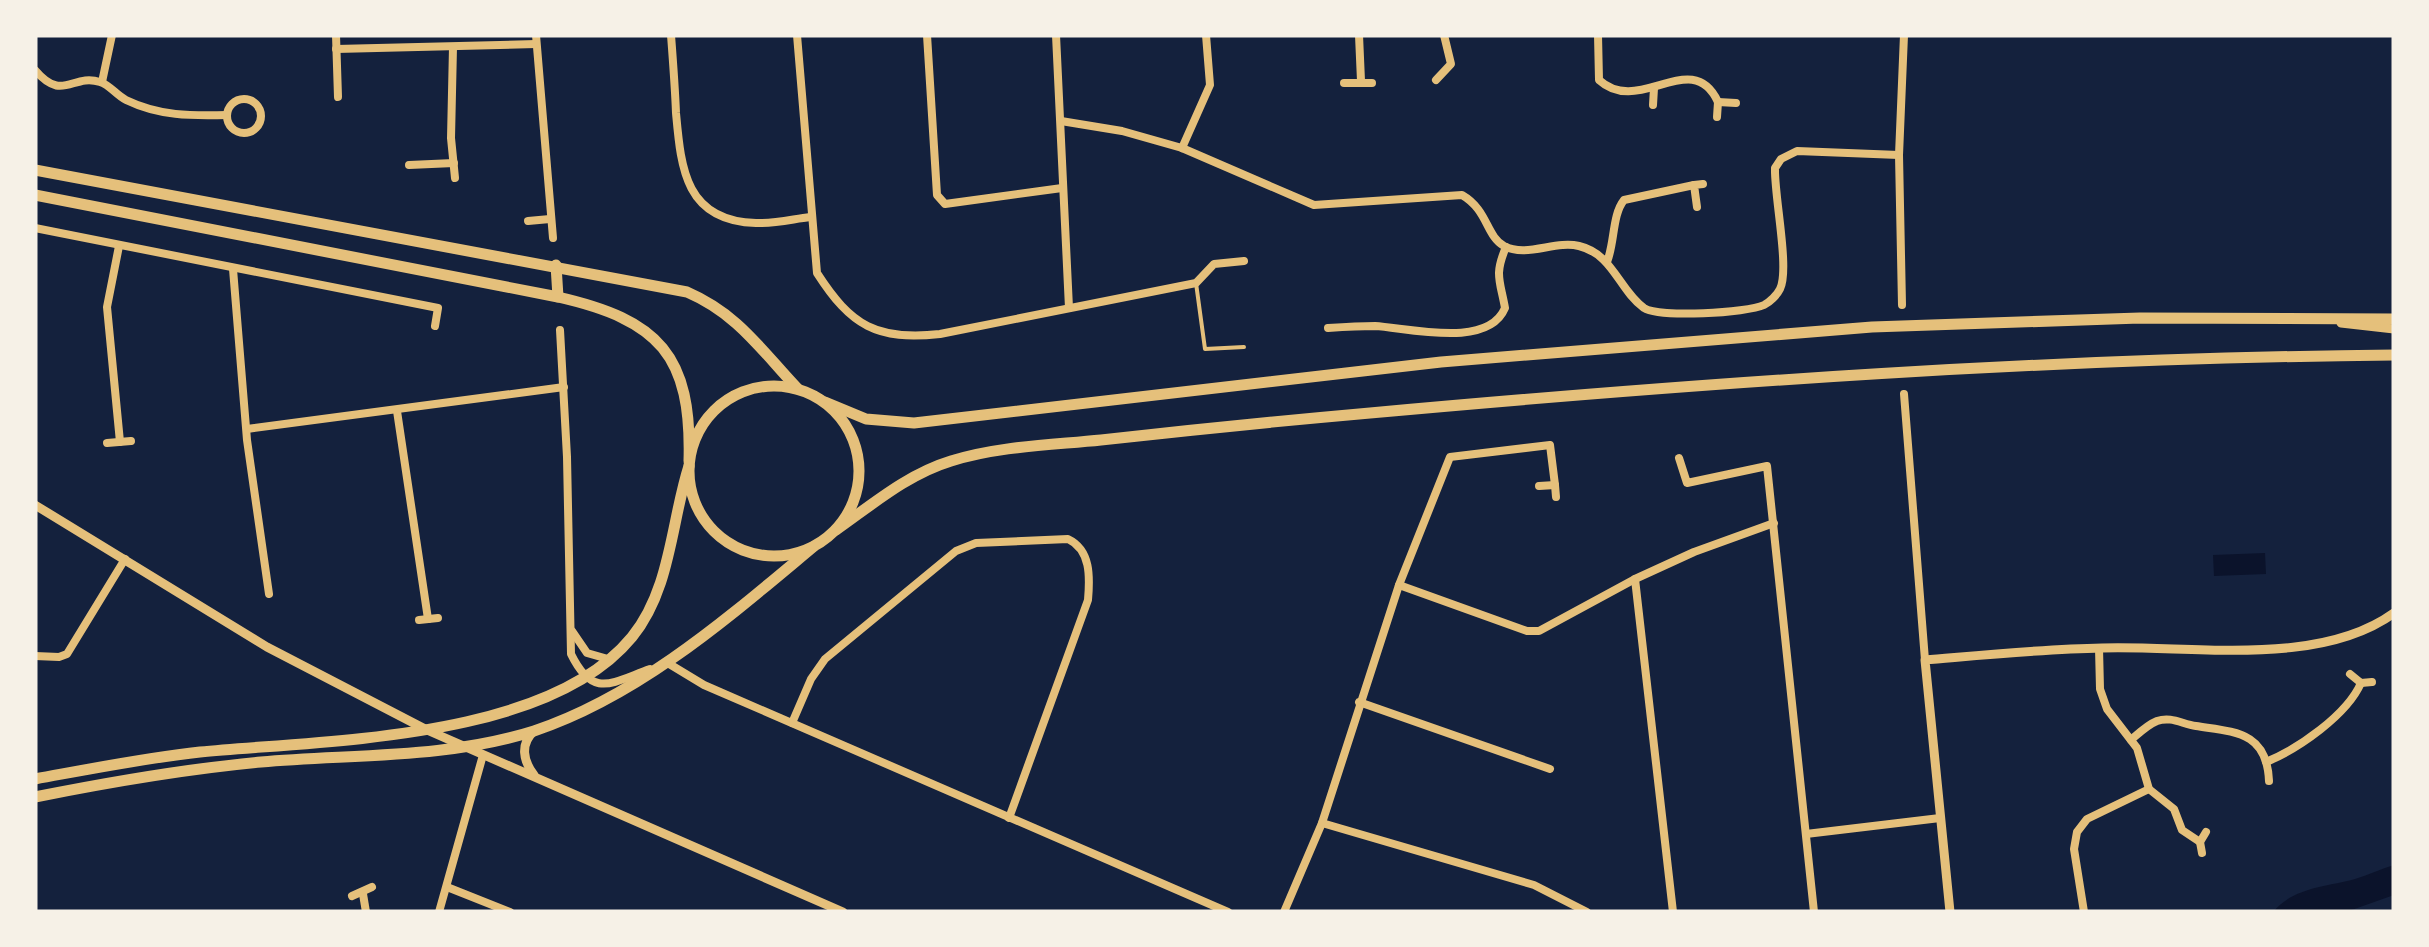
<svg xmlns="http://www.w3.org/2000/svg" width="2429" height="947" viewBox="0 0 2429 947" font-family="Commissioner,sans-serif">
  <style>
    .water { fill: #0b132b }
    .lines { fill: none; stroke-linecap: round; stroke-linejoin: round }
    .service { stroke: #e5c07b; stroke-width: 4 }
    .minor { stroke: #e5c07b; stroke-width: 8 }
    .tertiary { stroke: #e5c07b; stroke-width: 9 }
    .primary { stroke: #e5c07b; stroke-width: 11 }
    .trunk { stroke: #e5c07b; stroke-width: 11 }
  </style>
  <rect width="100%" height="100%" fill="#14213d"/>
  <!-- water -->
  <g class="water">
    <path d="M 2265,553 L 2266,574 L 2214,576 L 2213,555 Z"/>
    <path d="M 2394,865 L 2394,895 L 2346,912 L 2273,912 C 2294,887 2326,887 2355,879 C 2368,875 2381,869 2394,865 Z"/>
  </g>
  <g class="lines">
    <!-- service -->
    <path class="service" d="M 1196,283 L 1205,349 L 1244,347"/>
    <!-- minor -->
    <g class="minor">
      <path d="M 336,35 L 338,97"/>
      <path d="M 536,35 L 553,238"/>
      <path d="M 671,35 C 673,61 675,87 676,113 C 681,168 685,221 756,223 C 774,224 793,219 810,217"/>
      <path d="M 797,35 L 817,273 C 851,326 877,341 940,334 L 1196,283 L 1214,264 L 1244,261"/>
      <path d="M 927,35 L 937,195 L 945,204 L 1062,188"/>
      <path d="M 1056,35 L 1069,308"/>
      <path d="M 1359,35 L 1361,81"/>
      <path d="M 1598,35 L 1599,80 C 1639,117 1692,46 1718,102"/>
      <path d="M 453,47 L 451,138 L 455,178"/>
      <path d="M 336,49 L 536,44"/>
      <path d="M 35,70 C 63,103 72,73 100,82 C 110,85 116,95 126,100 C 159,116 191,116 227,115"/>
      <path d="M 1436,80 L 1451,64 L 1444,35"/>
      <path d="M 102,82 L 112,35"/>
      <path d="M 1344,83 L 1372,83"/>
      <circle cx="244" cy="116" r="17"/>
      <path d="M 1653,105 L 1654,88"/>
      <path d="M 1717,117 L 1718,102 L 1736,103"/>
      <path d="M 1061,121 L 1122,131 L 1182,148 L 1314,205 L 1462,195 C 1488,210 1486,236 1504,246 C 1527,258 1555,240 1579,246 C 1613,254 1619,290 1644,308 C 1659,318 1747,313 1764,305 C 1770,302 1777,295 1780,289 C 1790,269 1774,195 1775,168 L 1781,159 L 1797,151 L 1899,155"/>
      <path d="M 1182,148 L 1210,85 L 1206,35"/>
      <path d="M 409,165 L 454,163"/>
      <path d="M 1697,207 L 1694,185 L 1703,184"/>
      <path d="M 528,221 L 550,219"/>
      <path d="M 35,228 L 438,308 L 435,326"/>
      <path d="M 119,246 L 107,307 L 120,442"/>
      <path d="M 1607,262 C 1615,242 1612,215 1624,200 L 1694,185"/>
      <path d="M 233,269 L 247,440 L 269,594"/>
      <path d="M 1902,305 L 1899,155 L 1904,35"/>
      <path d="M 1328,328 C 1343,327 1359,326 1375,326 C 1409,328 1488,349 1505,308 C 1500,280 1494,275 1506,247"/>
      <path d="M 560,330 L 567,457 L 571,654 C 593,699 611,683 650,669"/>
      <path d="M 1904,394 L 1925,660"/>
      <path d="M 397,411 L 428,619"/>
      <path d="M 247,429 L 564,387"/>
      <path d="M 107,443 L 131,441"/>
      <path d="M 1679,458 L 1687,483 L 1767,466 L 1814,912"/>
      <path d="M 1539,486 L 1555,485 L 1556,497"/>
      <path d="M 1635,579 L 1673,912"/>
      <path d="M 1399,585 L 1527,631 L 1539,631 L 1635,579 L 1694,552 L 1774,523"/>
      <path d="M 419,620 L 438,618"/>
      <path d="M 572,631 L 587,653 L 608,659"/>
      <path d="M 2099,648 L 2100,689 L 2107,709 L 2137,748 L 2149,789 L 2174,809 L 2182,830 L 2200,842"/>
      <path d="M 35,656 L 59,657 L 67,654 L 125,559"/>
      <path d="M 666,662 L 704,685 L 1228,912"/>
      <path d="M 2350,674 L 2361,683 L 2372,682"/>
      <path d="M 1359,702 L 1550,769"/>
      <path d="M 792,723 L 811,679 L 825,659 L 956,551 L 976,543 L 1068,539 C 1091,550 1090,577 1088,600 L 1009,818"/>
      <path d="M 2131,740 C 2139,733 2147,725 2157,721 C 2171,716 2182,724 2196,726 C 2234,732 2267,731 2269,781"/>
      <path d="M 2266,762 C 2298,749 2347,715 2361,683"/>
      <path d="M 1322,823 L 1534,885 L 1587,912"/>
      <path d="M 1806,834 L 1940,818"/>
      <path d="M 2202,853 L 2200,842 L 2206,832"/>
      <path d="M 447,887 L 510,912"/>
      <path d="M 363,894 L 366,912"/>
      <path d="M 352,896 L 372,887"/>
      <path d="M 439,912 L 483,755"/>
      <path d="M 1284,912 L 1322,823 L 1399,585 L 1450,457 L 1550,445 L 1555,485"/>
      <path d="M 2084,912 L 2074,849 L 2077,832 L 2087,819 L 2149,789"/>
    </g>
    <!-- tertiary -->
    <g class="tertiary">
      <path d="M 2341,323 L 2394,329"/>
      <path d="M 35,505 L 267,647 L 427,730 L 843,912"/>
      <path d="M 534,775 C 523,761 520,744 534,731"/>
      <path d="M 1950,912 L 1925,660 C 1984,655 2043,649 2102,648 C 2192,645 2318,668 2394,613"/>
    </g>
    <!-- primary -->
    <g class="primary">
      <path d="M 35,779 C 90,769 145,758 200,752 C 323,740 547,741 632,637 C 671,589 671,522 689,466"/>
      <path d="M 35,797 C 110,782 185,769 261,762 C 352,754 446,759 534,731 C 639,696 729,617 813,547"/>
    </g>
    <!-- trunk -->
    <g class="trunk">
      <path d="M 35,170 L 687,292 C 738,314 761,350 798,389"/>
      <path d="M 35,195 L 558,297 C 659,320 692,355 689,461"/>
      <path d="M 556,265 L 558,297"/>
      <circle cx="774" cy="471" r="85"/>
      <path d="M 825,402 L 866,419 L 914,423 L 1441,362 L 1872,327 L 2140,318 L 2394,319"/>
      <path d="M 836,530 C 873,504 908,474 951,461 C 999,446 1052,445 1101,440 C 1190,430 1280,421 1370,413 C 1711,382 2052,358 2394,355"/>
    </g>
  </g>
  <!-- border -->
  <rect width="2429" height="947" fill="none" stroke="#f6f1e7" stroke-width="75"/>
</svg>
